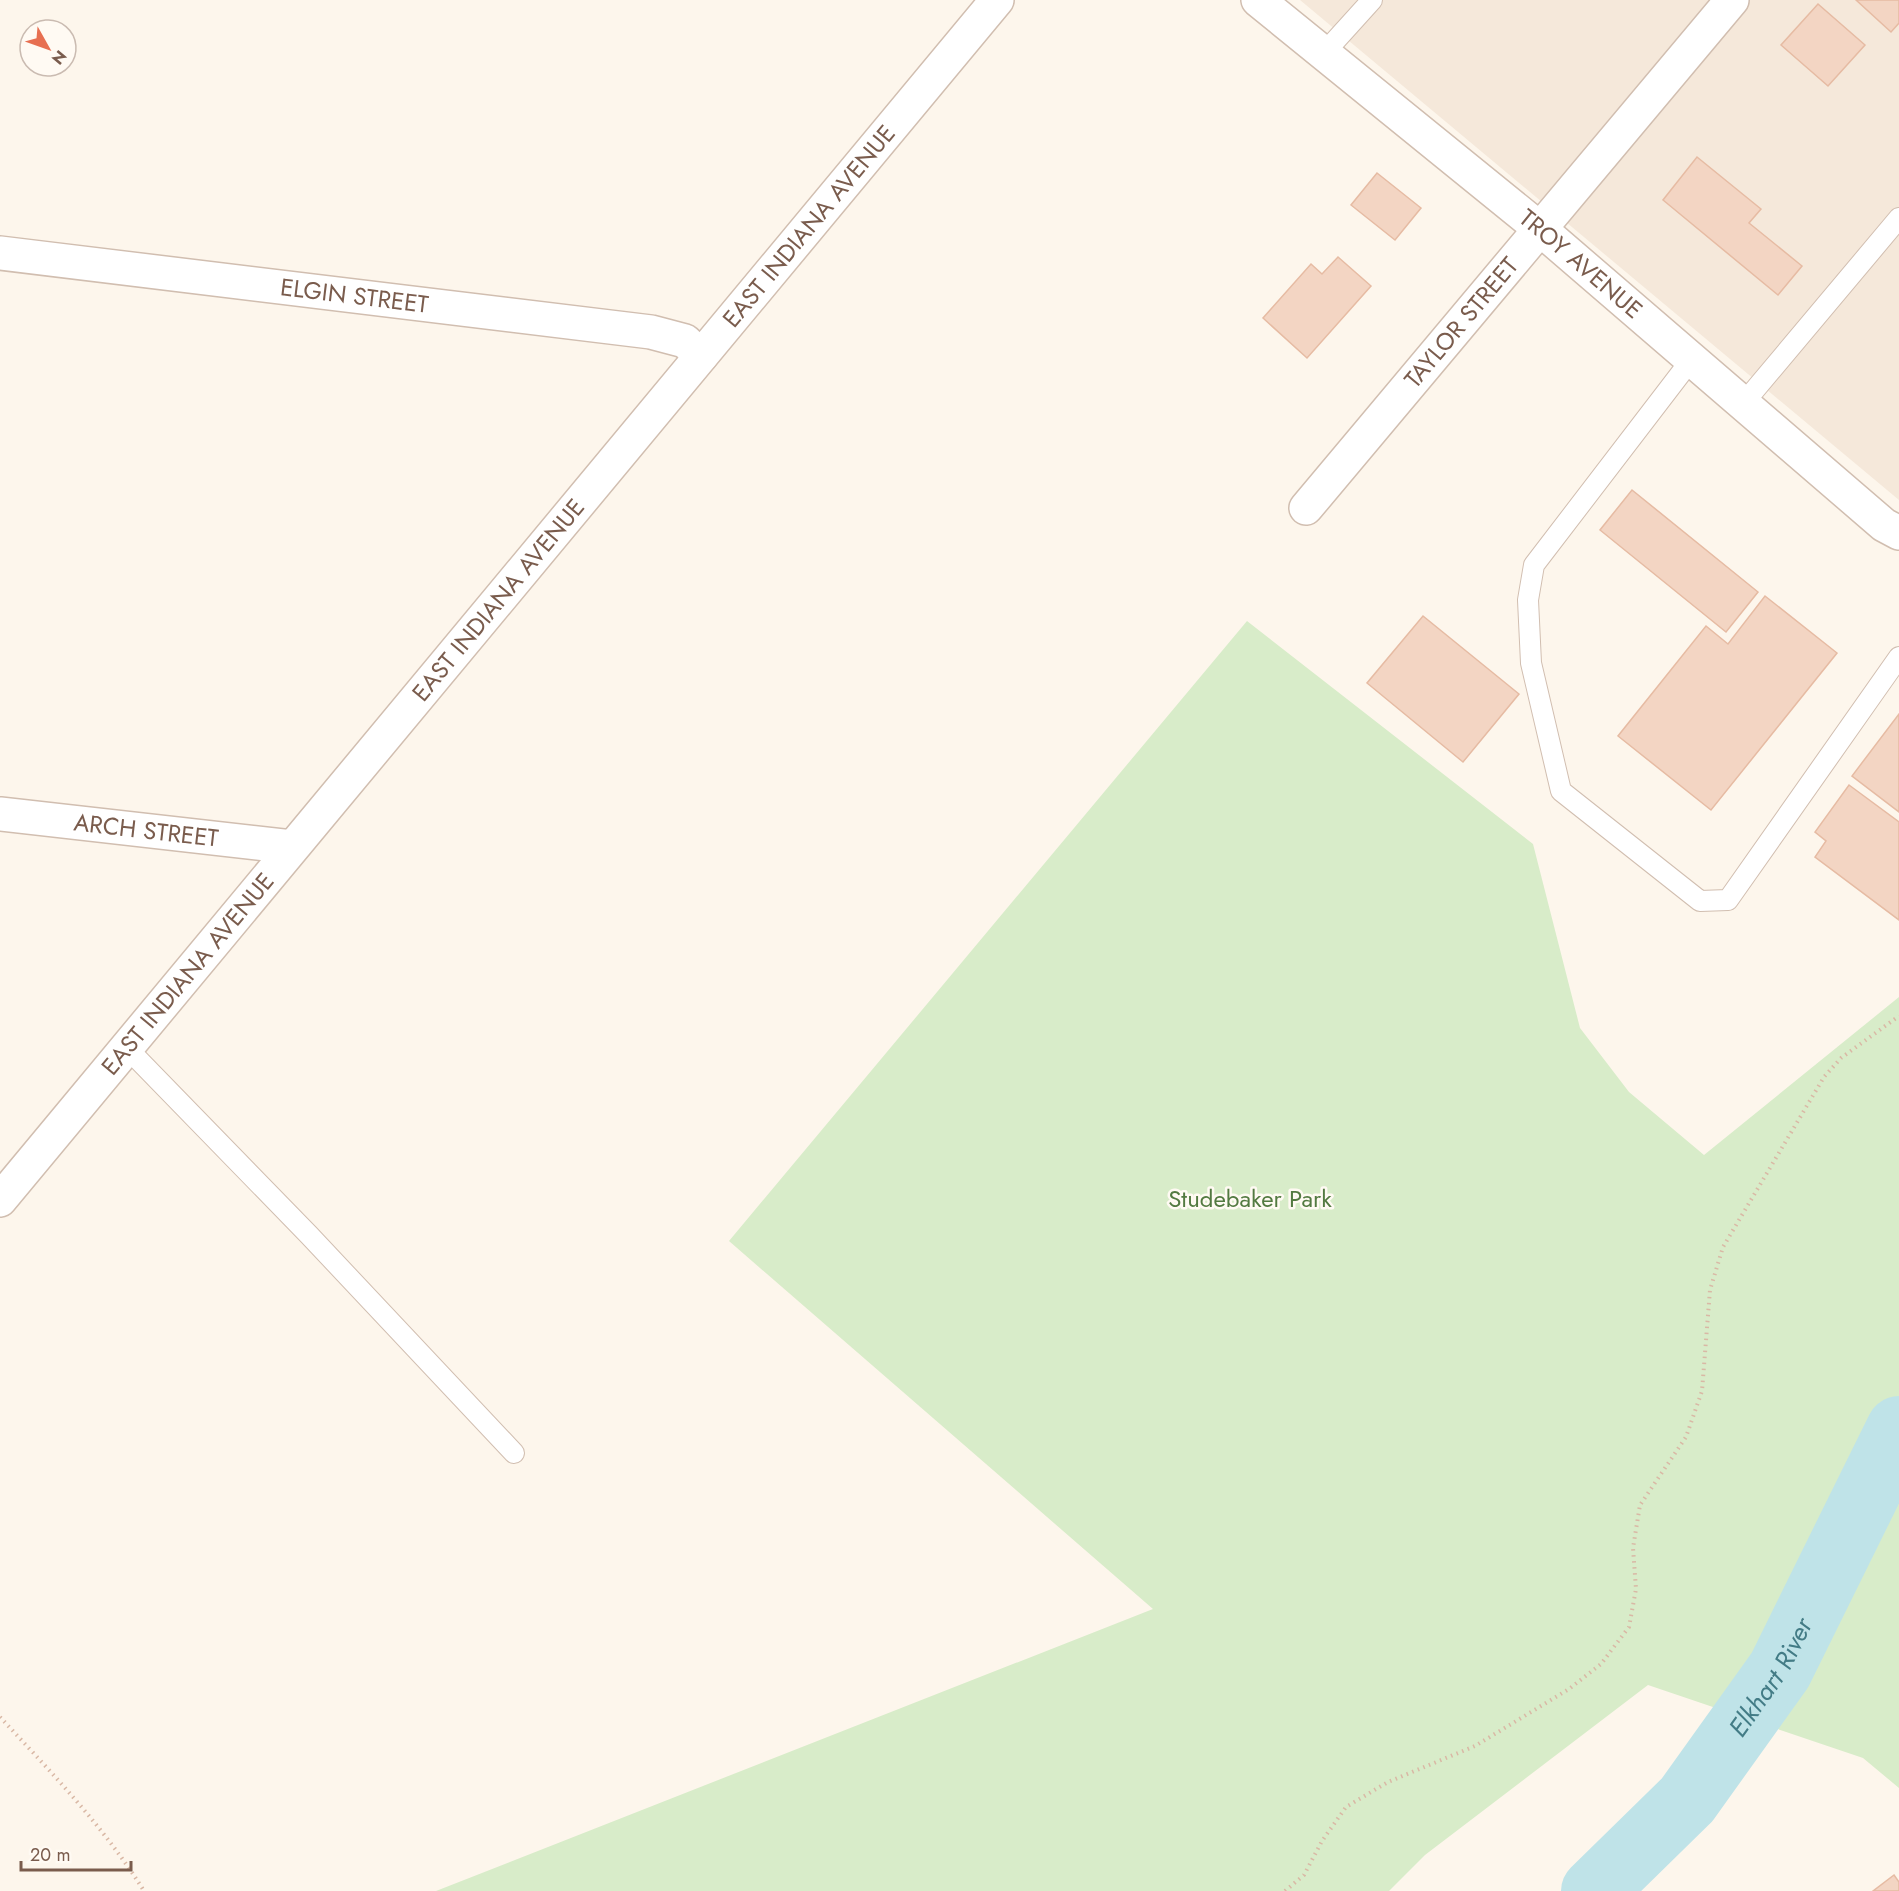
<svg xmlns="http://www.w3.org/2000/svg" width="1899" height="1891" viewBox="0 0 1899 1891" font-family="Jost,sans-serif">
  <style>
    .residential { fill: #f5e8da }
    .green { fill: #d8ecc9 }
    .lines { fill: none; stroke-linecap: round; stroke-linejoin: round }
    .river { stroke: #bfe3e8; stroke-width: 66 }
    .building { fill: #f3d5c3; stroke: #e6bba3; stroke-width: 1.5 }
    .service-casing { stroke: #d1beb0; stroke-width: 22 }
    .minor-casing { stroke: #d1beb0; stroke-width: 36 }
    .tertiary-casing { stroke: #d1beb0; stroke-width: 36 }
    .path { stroke: #d9b8a5; stroke-width: 4; stroke-dasharray: 1.5 4.5; stroke-linecap: butt }
    .service { stroke: #fff; stroke-width: 20 }
    .minor { stroke: #fff; stroke-width: 33 }
    .tertiary { stroke: #fff; stroke-width: 33 }
    .labels { text-anchor: middle; stroke-width: 5; stroke-linejoin: round; paint-order: stroke }
    .street-label { font-size: 24px; fill: #7a5c4d; stroke: #fffaf3 }
    .park-label { font-size: 24px; fill: #537a41; stroke: #fffaf3 }
    .water-label { font-size: 26px; font-style: italic; fill: #437c86; stroke: #fffaf3 }
  </style>
  <rect width="100%" height="100%" fill="#fdf6ec"/>
  <!-- residential -->
  <path class="residential" d="M 1300,0 L 1899,0 L 1899,500 Z"/>
  <!-- green -->
  <path class="green" d="M 1247,621 L 1533,844 L 1580,1028 L 1629,1092 L 1704,1155 L 1899,997 L 1899,1788 L 1863,1758 L 1648,1685 L 1425,1855 L 1389,1891 L 436,1891 L 1153,1609 L 729,1241 Z"/>
  <g class="lines">
    <!-- river -->
    <path class="river" id="s1" d="M 1594,1891 L 1687,1800 L 1780,1670 L 1899,1429"/>
  </g>
  <!-- building -->
  <g class="building">
    <path d="M 1856,0 L 1899,0 L 1899,23 L 1891,32 Z"/>
    <path d="M 1818,4 L 1865,45 L 1828,86 L 1781,45 Z"/>
    <path d="M 1697,157 L 1761,209 L 1749,223 L 1802,266 L 1778,295 L 1663,200 Z"/>
    <path d="M 1377,173 L 1421,208 L 1395,240 L 1351,205 Z"/>
    <path d="M 1338,257 L 1371,286 L 1307,358 L 1263,318 L 1311,264 L 1322,274 Z"/>
    <path d="M 1632,490 L 1758,592 L 1726,632 L 1600,530 Z"/>
    <path d="M 1765,596 L 1837,653 L 1711,810 L 1618,736 L 1706,626 L 1728,644 Z"/>
    <path d="M 1423,616 L 1519,694 L 1463,762 L 1367,683 Z"/>
    <path d="M 1899,714 L 1899,812 L 1852,776 Z"/>
    <path d="M 1849,785 L 1899,822 L 1899,920 L 1815,857 L 1826,841 L 1815,832 Z"/>
    <path d="M 1894,1875 L 1899,1882 L 1899,1891 L 1873,1891 Z"/>
  </g>
  <g class="lines">
    <!-- service casing -->
    <g class="service-casing">
      <g id="service">
        <path d="M 1325,52 L 1372,0"/>
        <path d="M 1691,360 L 1534,565 L 1528,600 L 1531,663 L 1561,791 L 1700,901 L 1728,900 L 1899,657"/>
        <path d="M 1742,405 L 1899,218"/>
        <path d="M 126,1047 L 309,1235 L 514,1453"/>
      </g>
    </g>
    <!-- minor casing -->
    <g class="minor-casing">
      <g id="minor">
        <path id="s2" d="M 1258,0 L 1539,228 L 1884,525 L 1899,533"/>
        <path id="s3" d="M 0,253 L 651,332 L 685,341 L 701,356"/>
        <path id="s4" d="M 1306,508 L 1732,0"/>
        <path id="s5" d="M 0,814 L 292,847"/>
      </g>
    </g>
    <!-- tertiary casing -->
    <g class="tertiary-casing">
      <g id="tertiary">
        <path id="s6" d="M 0,1200 L 997,0"/>
      </g>
    </g>
    <!-- path -->
    <g class="path">
      <path d="M 0,1717 C 51,1772 104,1827 144,1891"/>
      <path d="M 1285,1891 L 1304,1875 L 1322,1841 L 1346,1807 L 1388,1782 L 1475,1746 L 1569,1689 L 1601,1664 L 1629,1627 L 1636,1589 L 1633,1548 L 1640,1505 L 1686,1437 L 1702,1391 L 1710,1290 L 1723,1247 L 1824,1077 L 1841,1058 L 1899,1016"/>
    </g>
    <!-- service -->
    <use href="#service" class="service"/>
    <!-- minor -->
    <use href="#minor" class="minor"/>
    <!-- tertiary -->
    <use href="#tertiary" class="tertiary"/>
  </g>
  <g class="labels">
    <!-- street labels -->
    <g class="street-label">
      <text dy="8" stroke="none"><textPath href="#s6" startOffset="1266">EAST INDIANA AVENUE</textPath></text>
      <text dy="8" stroke="none"><textPath href="#s2" startOffset="417">TROY AVENUE</textPath></text>
      <text dy="8" stroke="none"><textPath href="#s3" startOffset="357">ELGIN STREET</textPath></text>
      <text dy="8" stroke="none"><textPath href="#s4" startOffset="242">TAYLOR STREET</textPath></text>
      <text dy="8" stroke="none"><textPath href="#s6" startOffset="780">EAST INDIANA AVENUE</textPath></text>
      <text dy="8" stroke="none"><textPath href="#s5" startOffset="147">ARCH STREET</textPath></text>
      <text dy="8" stroke="none"><textPath href="#s6" startOffset="294">EAST INDIANA AVENUE</textPath></text>
    </g>
    <!-- park labels -->
    <g class="park-label">
      <text x="1250" y="1207">Studebaker Park</text>
    </g>
    <!-- water labels -->
    <g class="water-label">
      <text dy="9" stroke="none"><textPath href="#s1" startOffset="279">Elkhart River</textPath></text>
    </g>
  </g>
  <!-- north arrow -->
  <g transform="translate(48 48) rotate(130)"><circle r="28" fill="#fffaf3" stroke="#cabbb1" stroke-width="1.5"/>
  <path d="M0-4.5L10 22L0 15L-10 22Z" fill="#e76f51"/>
  <text y="-9" font-size="16" font-weight="bold" text-anchor="middle" fill="#7a5c4d">N</text>
  </g>
  <!-- scale -->
  <path d="M21 1861v9h110v-9" fill="none" stroke="#7a5c4d" stroke-width="3"/>
  <text x="30" y="1861" font-size="18" fill="#7a5c4d" stroke="#fffaf3" stroke-width="4.5" paint-order="stroke">20 m</text>
</svg>
